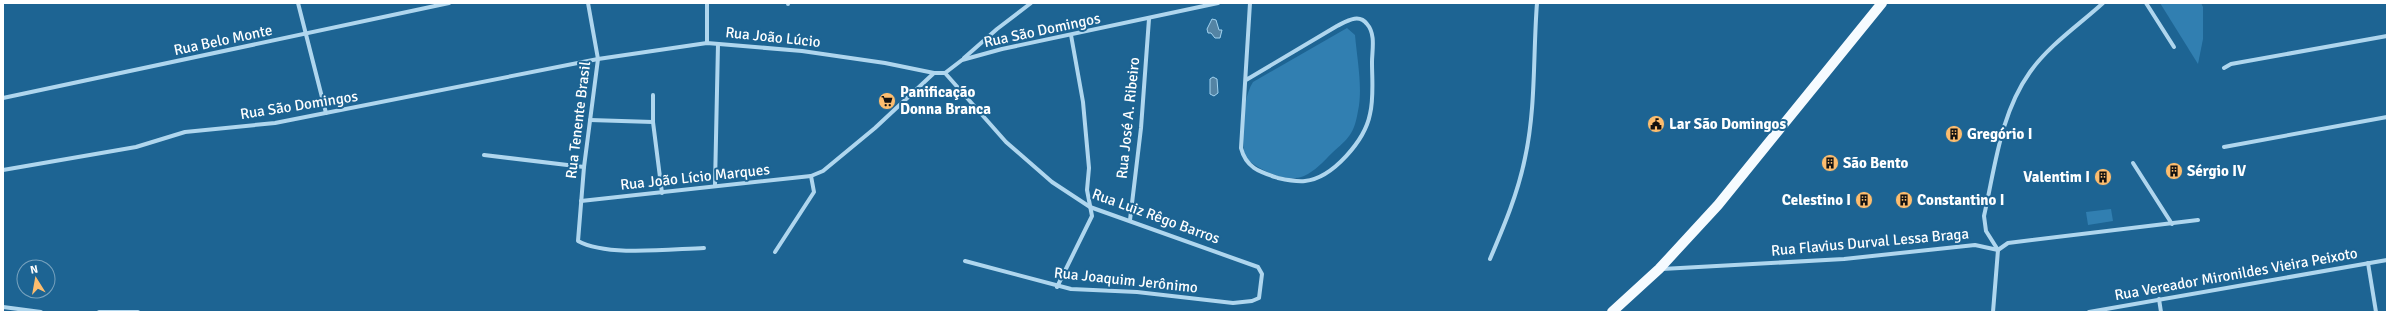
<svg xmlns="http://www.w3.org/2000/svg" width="2390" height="315" viewBox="0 0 2390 315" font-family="Signika,sans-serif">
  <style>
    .green { fill: #317fb1 }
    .water { fill: #5484a4; stroke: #a2d3f0 }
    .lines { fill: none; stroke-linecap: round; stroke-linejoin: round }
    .minor { stroke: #afd6ee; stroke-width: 4 }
    .primary { stroke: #f6fbff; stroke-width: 10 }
    .labels { text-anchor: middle; stroke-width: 4; stroke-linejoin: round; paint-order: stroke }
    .street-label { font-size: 15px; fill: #fff; stroke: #1d6493 }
    .poi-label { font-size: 15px; font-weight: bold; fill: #fff; stroke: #1d6493; text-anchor: start }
  </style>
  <rect width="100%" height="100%" fill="#1d6493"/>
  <!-- green -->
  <g class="green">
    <path d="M 2160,3 L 2201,3 L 2203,7 L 2203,39 L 2198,64 Z"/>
    <path d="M 1347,28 L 1355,35 C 1357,59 1363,88 1358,111 C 1354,134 1349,138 1332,153 C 1323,162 1315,171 1304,176 C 1285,184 1259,169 1245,158 C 1241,138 1242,99 1253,82 Z"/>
    <path d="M 2111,209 L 2113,221 L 2088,225 L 2086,212 Z"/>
  </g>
  <!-- water -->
  <g class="water">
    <path d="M 1212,19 L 1216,20 L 1219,30 L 1222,30 L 1220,38 L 1215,38 L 1211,33 L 1208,33 L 1207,29 Z"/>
    <path d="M 1213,77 L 1217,79 L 1218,93 L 1214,96 L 1210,94 L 1210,79 Z"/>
  </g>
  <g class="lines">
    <!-- minor -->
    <g class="minor">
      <path d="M 298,3 L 326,113"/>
      <path d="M 588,3 L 598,59 L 584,167 L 578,241 C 607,257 671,249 704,248"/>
      <path d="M 707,3 L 707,43"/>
      <path d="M 788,3 L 788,4"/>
      <path d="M 2146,3 L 2174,47"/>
      <path d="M 964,58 L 997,29 L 1031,3"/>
      <path d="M 2224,68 L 2231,64 L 2387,36"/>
      <path d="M 945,73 L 1006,142 L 1052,182 L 1090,207 L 1258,267 L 1262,274 L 1259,298 L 1252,301 L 1233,303 L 1137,292 L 1071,289 L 965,261"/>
      <path d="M 945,73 L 962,60 L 1002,49 L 1218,3"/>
      <path d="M 1246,80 L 1337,26 C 1347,21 1359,13 1367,24 C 1376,34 1372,51 1372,62 C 1372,79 1374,98 1370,114 C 1365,140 1333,178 1305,181 C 1296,182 1287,180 1278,178 C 1260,172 1246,168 1241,148 L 1250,3"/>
      <path d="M 653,95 L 653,122 L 662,193"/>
      <path d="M 3,98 L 449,3"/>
      <path d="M 590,120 L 653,122"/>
      <path d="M 2224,147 L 2387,117"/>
      <path d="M 484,155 L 584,167"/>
      <path d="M 2133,163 L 2172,224"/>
      <path d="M 3,170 L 136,147 L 185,132 L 275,123 L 598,59 L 707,43 L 802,51 L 885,63 L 934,73 L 945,73"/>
      <path d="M 715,185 L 718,44"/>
      <path d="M 581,201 L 811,176 L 823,171 L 875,128 L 934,73"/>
      <path d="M 1130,220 L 1141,128 L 1149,19"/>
      <path d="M 775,252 L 814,192 L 811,176"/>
      <path d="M 1490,259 C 1504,226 1518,193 1525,158 C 1536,108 1533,54 1537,3"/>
      <path d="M 2368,263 L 2376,312"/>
      <path d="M 1662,269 L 1844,259 L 1975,245 L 1998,250 L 2008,243 L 2198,220"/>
      <path d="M 1057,287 L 1092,216 L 1087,190 L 1089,168 L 1083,102 L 1071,35"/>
      <path d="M 2159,299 L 2161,312"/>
      <path d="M 3,307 L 41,312"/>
      <path d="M 99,312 L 138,312"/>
      <path d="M 1993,312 L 1998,250 L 1986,231 L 1984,216 C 1995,168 2000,114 2030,72 C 2049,45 2079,25 2103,3"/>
      <path d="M 2089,312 L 2387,260"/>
    </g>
    <!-- primary -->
    <path class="primary" d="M 1612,312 L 1659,269 L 1718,205 L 1882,3"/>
  </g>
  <!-- icons -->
  <defs>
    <g id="supermarket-disc" transform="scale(0.9)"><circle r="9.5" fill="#fdbd6e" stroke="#1d6493"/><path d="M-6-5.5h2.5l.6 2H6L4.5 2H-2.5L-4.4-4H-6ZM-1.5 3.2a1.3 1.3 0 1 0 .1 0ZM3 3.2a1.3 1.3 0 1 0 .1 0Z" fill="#111"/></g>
    <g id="civic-disc" transform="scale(0.9)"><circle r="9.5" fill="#fdbd6e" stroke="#1d6493"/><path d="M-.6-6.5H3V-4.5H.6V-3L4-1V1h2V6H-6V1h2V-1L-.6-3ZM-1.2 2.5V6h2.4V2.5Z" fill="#111"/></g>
    <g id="building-disc" transform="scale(0.9)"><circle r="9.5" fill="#fdbd6e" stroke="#1d6493"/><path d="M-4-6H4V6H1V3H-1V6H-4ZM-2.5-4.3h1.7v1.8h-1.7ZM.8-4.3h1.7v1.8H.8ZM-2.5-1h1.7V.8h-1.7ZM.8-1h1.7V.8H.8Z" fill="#111"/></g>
  </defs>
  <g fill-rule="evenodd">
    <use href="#supermarket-disc" x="887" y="101"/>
    <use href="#civic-disc" x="1656" y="124"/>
    <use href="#building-disc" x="1954" y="134"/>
    <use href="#building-disc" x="1830" y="163"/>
    <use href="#building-disc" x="2174" y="171"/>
    <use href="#building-disc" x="2103" y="177"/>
    <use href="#building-disc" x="1864" y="200"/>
    <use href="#building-disc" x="1904" y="200"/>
  </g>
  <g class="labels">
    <!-- street labels -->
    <g class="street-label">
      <text transform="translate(1042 30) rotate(-12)" y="5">Rua São Domingos</text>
      <text transform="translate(773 37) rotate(6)" y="5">Rua João Lúcio</text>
      <text transform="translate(223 40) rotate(-12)" y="5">Rua Belo Monte</text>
      <text transform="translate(299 105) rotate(-9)" y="5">Rua São Domingos</text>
      <text transform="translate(1128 118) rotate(-84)" y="5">Rua José A. Ribeiro</text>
      <text transform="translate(578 120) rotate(-83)" y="5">Rua Tenente Brasil</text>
      <text transform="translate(695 177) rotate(-6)" y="5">Rua João Lício Marques</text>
      <text transform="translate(1156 216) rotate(20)" y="5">Rua Luiz Rêgo Barros</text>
      <text transform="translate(1870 242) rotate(-5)" y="5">Rua Flavius Durval Lessa Braga</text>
      <text transform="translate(2236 274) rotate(-10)" y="5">Rua Vereador Mironildes Vieira Peixoto</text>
      <text transform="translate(1126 280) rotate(6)" y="5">Rua Joaquim Jerônimo</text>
    </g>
    <!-- poi labels -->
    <g class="poi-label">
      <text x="900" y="97">Panificação<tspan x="900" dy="17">Donna Branca</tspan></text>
      <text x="1669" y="129">Lar São Domingos</text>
      <text x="1967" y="139">Gregório I</text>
      <text x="1843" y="168">São Bento</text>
      <text x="2187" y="176">Sérgio IV</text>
      <text x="2090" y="182" text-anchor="end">Valentim I</text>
      <text x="1851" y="205" text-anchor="end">Celestino I</text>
      <text x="1917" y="205">Constantino I</text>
    </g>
  </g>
  <!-- border -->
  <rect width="2390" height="315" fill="none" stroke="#ffffff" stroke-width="8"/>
  <!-- north arrow -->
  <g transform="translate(36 279) rotate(349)"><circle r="19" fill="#1d6493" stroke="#77a2be"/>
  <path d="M0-3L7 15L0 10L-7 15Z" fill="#fdbd6e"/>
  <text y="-6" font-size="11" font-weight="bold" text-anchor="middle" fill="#ffffff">N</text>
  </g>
</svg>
